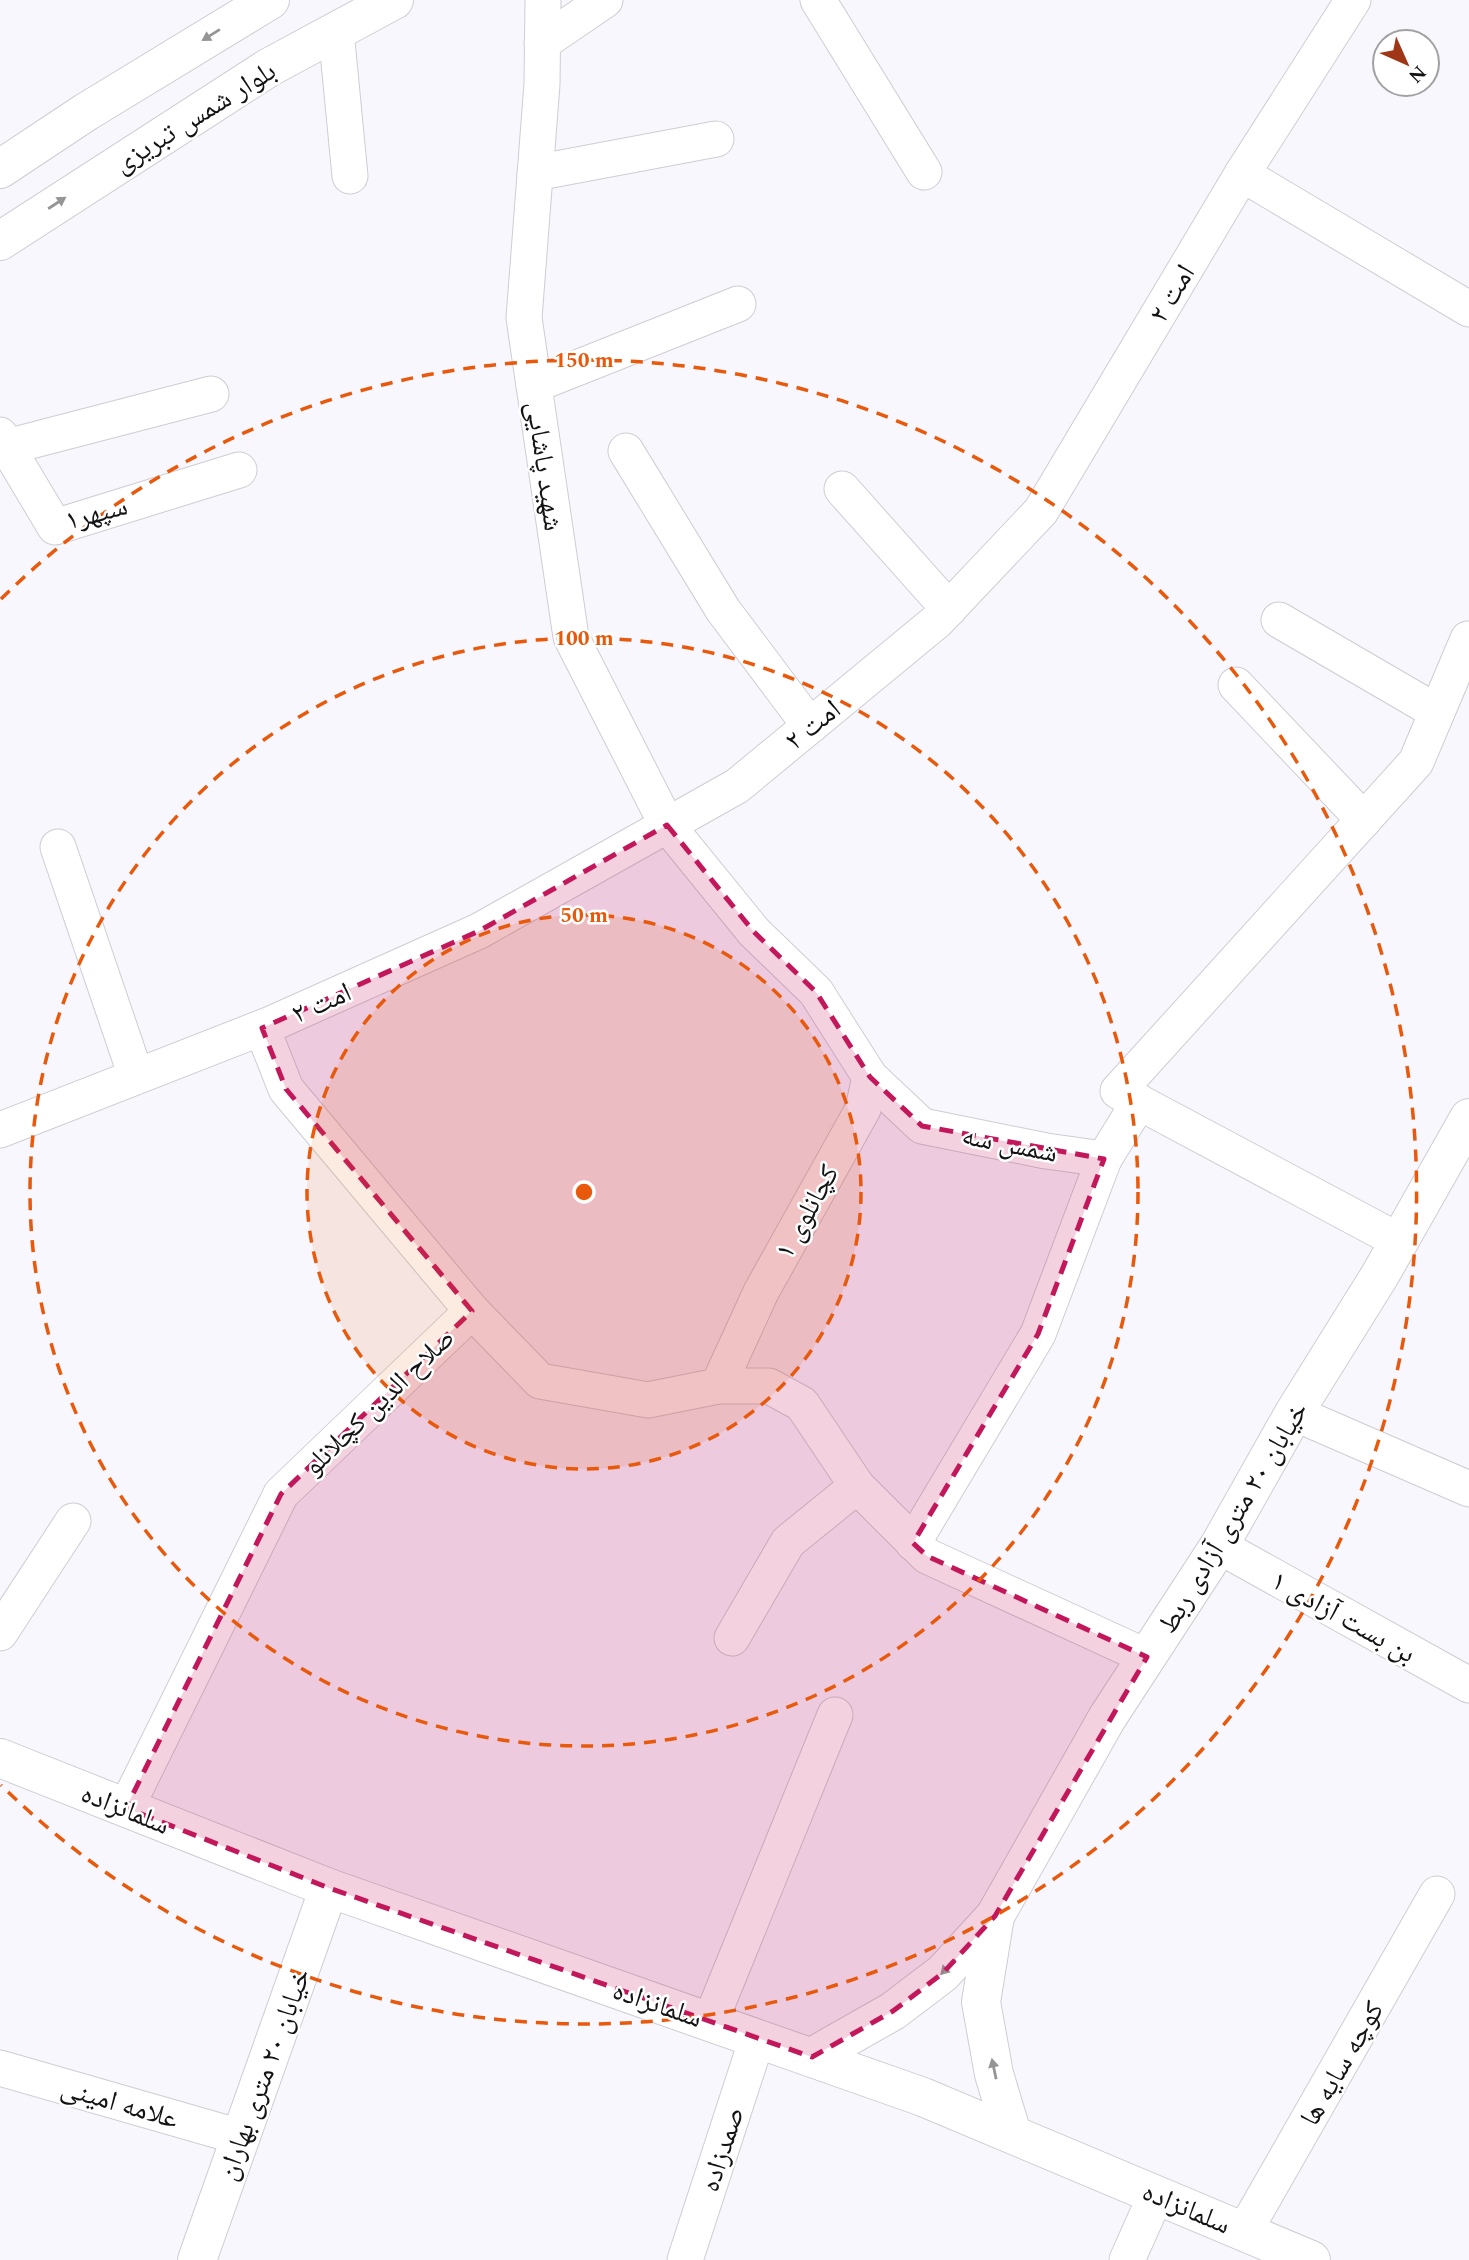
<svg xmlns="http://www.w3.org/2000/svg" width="1469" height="2260" viewBox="0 0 1469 2260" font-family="Spectral,'Noto Naskh Arabic',serif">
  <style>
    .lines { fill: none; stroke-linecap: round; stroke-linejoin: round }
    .street-casing { stroke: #cecdd4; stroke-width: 37 }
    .secondary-casing { stroke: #cecdd4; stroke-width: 40 }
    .street { stroke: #fff; stroke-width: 35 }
    .secondary { stroke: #fff; stroke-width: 38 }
    .oneway { fill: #959596 }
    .marked { fill: #c2185b; fill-opacity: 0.2; stroke: #c2185b; stroke-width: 5; stroke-dasharray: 14 9; stroke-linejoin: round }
    .ring { fill: none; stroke: #e8590c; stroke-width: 3.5; stroke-dasharray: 12 9 }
    .labels { text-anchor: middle; stroke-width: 5; stroke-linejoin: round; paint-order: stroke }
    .street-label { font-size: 28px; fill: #131315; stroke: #fff }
    .centre { fill: #e8590c; stroke: #fff; stroke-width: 3.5 }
    .ring-label { font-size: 21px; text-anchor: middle; font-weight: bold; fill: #e8590c; stroke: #fff; stroke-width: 5; stroke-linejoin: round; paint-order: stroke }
  </style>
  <rect width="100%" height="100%" fill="#f8f7fe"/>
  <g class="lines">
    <!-- street casing -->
    <g class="street-casing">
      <g id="street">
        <path d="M 818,0 L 924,172"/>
        <path d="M 336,31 L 350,176"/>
        <path d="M 542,43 L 605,0"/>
        <path d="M 535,173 L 716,139"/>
        <path d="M 1242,174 L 1469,309"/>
        <path d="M 534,385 L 738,304"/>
        <path d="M 0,435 L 55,527 L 239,470"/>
        <path d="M 7,447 L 211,394"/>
        <path d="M 626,451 L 723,610 L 810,726"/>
        <path d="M 842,489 L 949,609"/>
        <path d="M 1279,620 L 1437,712"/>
        <path d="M 1236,685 L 1364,820"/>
        <path d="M 58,847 L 136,1076"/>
        <path d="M 870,1077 L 922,1126 L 1046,1151 L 1104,1159 L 1139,1102"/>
        <path d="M 0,1130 L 271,1024 L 479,931 L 737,786 L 937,621 L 1041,511 L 1242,174 L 1353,0"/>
        <path d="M 1399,1241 L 1118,1091 L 1416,762 L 1468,639"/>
        <path d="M 472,1311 L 540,1381 L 648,1400 L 718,1386 L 761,1292 L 863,1109 L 870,1077 L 816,992 L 754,932 L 667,825 L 571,637 L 524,318 L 542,84 L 543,0"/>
        <path d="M 718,1386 L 769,1386 L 802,1404 L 857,1486 L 927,1556 L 1147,1657"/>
        <path d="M 1294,1413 L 1469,1489"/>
        <path d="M 913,1543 L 1038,1334 L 1104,1159"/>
        <path d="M 1219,1546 L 1469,1685"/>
        <path d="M 0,1633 L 73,1521"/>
        <path d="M 732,1638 L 788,1542 L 857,1486"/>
        <path d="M 126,1808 L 281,1494 L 472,1311 L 286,1089 L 262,1028"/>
        <path d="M 710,2022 L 835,1715"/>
        <path d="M 0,2068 L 240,2137"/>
        <path d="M 1244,2232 L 1437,1894"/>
        <path d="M 685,2260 L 757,2039"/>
        <path d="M 1127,2260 L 1156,2195"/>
      </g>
    </g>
    <!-- secondary casing -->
    <g class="secondary-casing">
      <g id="secondary">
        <path d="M 0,169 L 86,112 L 270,0"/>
        <path d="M 0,241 L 268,68 L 394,0"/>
        <path d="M 0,1758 L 329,1888 L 923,2097 L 1311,2260"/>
        <path d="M 995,1916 L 981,2002 L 994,2074 L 1012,2134"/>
        <path d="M 812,2057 L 893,2011 L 943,1973 L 995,1916 L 1107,1718 L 1219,1546 L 1294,1413 L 1380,1275 L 1469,1118"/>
        <path d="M 197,2260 L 329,1888"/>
      </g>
    </g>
    <!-- street -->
    <use href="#street" class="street"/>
    <!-- secondary -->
    <use href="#secondary" class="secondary"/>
  </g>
  <!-- one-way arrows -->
  <defs><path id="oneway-solid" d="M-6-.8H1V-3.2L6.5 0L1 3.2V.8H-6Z" transform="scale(1.75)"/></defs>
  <g class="oneway">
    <use href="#oneway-solid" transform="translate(211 35) rotate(148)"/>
    <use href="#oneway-solid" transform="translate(57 203) rotate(-33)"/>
    <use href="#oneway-solid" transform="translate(948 1967) rotate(134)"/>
    <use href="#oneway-solid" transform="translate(994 2069) rotate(-102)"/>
  </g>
  <!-- marked area -->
  <path class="marked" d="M 667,825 L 754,932 L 816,992 L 870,1077 L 922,1126 L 1104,1159 L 1038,1334 L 913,1543 L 927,1556 L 1147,1657 L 995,1916 L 943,1973 L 893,2011 L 812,2057 L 329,1888 L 126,1808 L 281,1494 L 472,1311 L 286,1089 L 262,1028 L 479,931 Z"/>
  <!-- distance rings -->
  <circle cx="584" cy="1192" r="277" fill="#e8590c" fill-opacity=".12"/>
  <g class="ring">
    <circle cx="584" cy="1192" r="277"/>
    <circle cx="584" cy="1192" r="554"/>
    <path d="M1 599A832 832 0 1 1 1 1785"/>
  </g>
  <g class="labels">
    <!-- street labels -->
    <g class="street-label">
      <text transform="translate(194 116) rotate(-32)" y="10">بلوار شمس تبریزی</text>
      <text transform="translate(1171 293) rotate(-59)" y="10">امت ۲</text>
      <text transform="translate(546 466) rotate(82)" y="10">شهید پاشایی</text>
      <text transform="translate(96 512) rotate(-15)" y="10">سپهر۱</text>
      <text transform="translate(812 724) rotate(-39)" y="10">امت ۲</text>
      <text transform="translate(321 1002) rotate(-24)" y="10">امت ۲</text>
      <text transform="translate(1010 1143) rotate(11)" y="10">شمس سه</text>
      <text transform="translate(806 1211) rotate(-61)" y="10">کچانلوی ۱</text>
      <text transform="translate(378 1401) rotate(-44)" y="10">صلاح الدین کچلانلو</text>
      <text transform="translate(1232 1517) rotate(-59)" y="10">خیابان ۲۰ متری آزادی ربط</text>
      <text transform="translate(1344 1616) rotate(29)" y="10">بن بست آزادی ۱</text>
      <text transform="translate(126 1808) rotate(22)" y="10">سلمانزاده</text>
      <text transform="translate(658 2003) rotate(19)" y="10">سلمانزاده</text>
      <text transform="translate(1341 2063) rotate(-60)" y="10">کوچه سایه ها</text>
      <text transform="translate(263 2074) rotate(-70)" y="10">خیابان ۲۰ متری بهاران</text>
      <text transform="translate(120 2102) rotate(16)" y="10">علامه امینی</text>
      <text transform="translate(721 2149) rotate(-72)" y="10">صمدزاده</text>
      <text transform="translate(1187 2207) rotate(23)" y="10">سلمانزاده</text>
    </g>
  </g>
  <circle cx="584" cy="1192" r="10" class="centre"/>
  <g class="ring-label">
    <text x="584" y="367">150 m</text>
    <text x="584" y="645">100 m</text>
    <text x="584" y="922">50 m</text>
  </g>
  <!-- north arrow -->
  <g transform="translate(1406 63) rotate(135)"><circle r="33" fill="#ffffff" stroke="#a1a1a1" stroke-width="2"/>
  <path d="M0-5L12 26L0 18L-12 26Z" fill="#9f3717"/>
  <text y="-10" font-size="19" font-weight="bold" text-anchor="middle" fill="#131315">N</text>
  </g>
</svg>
